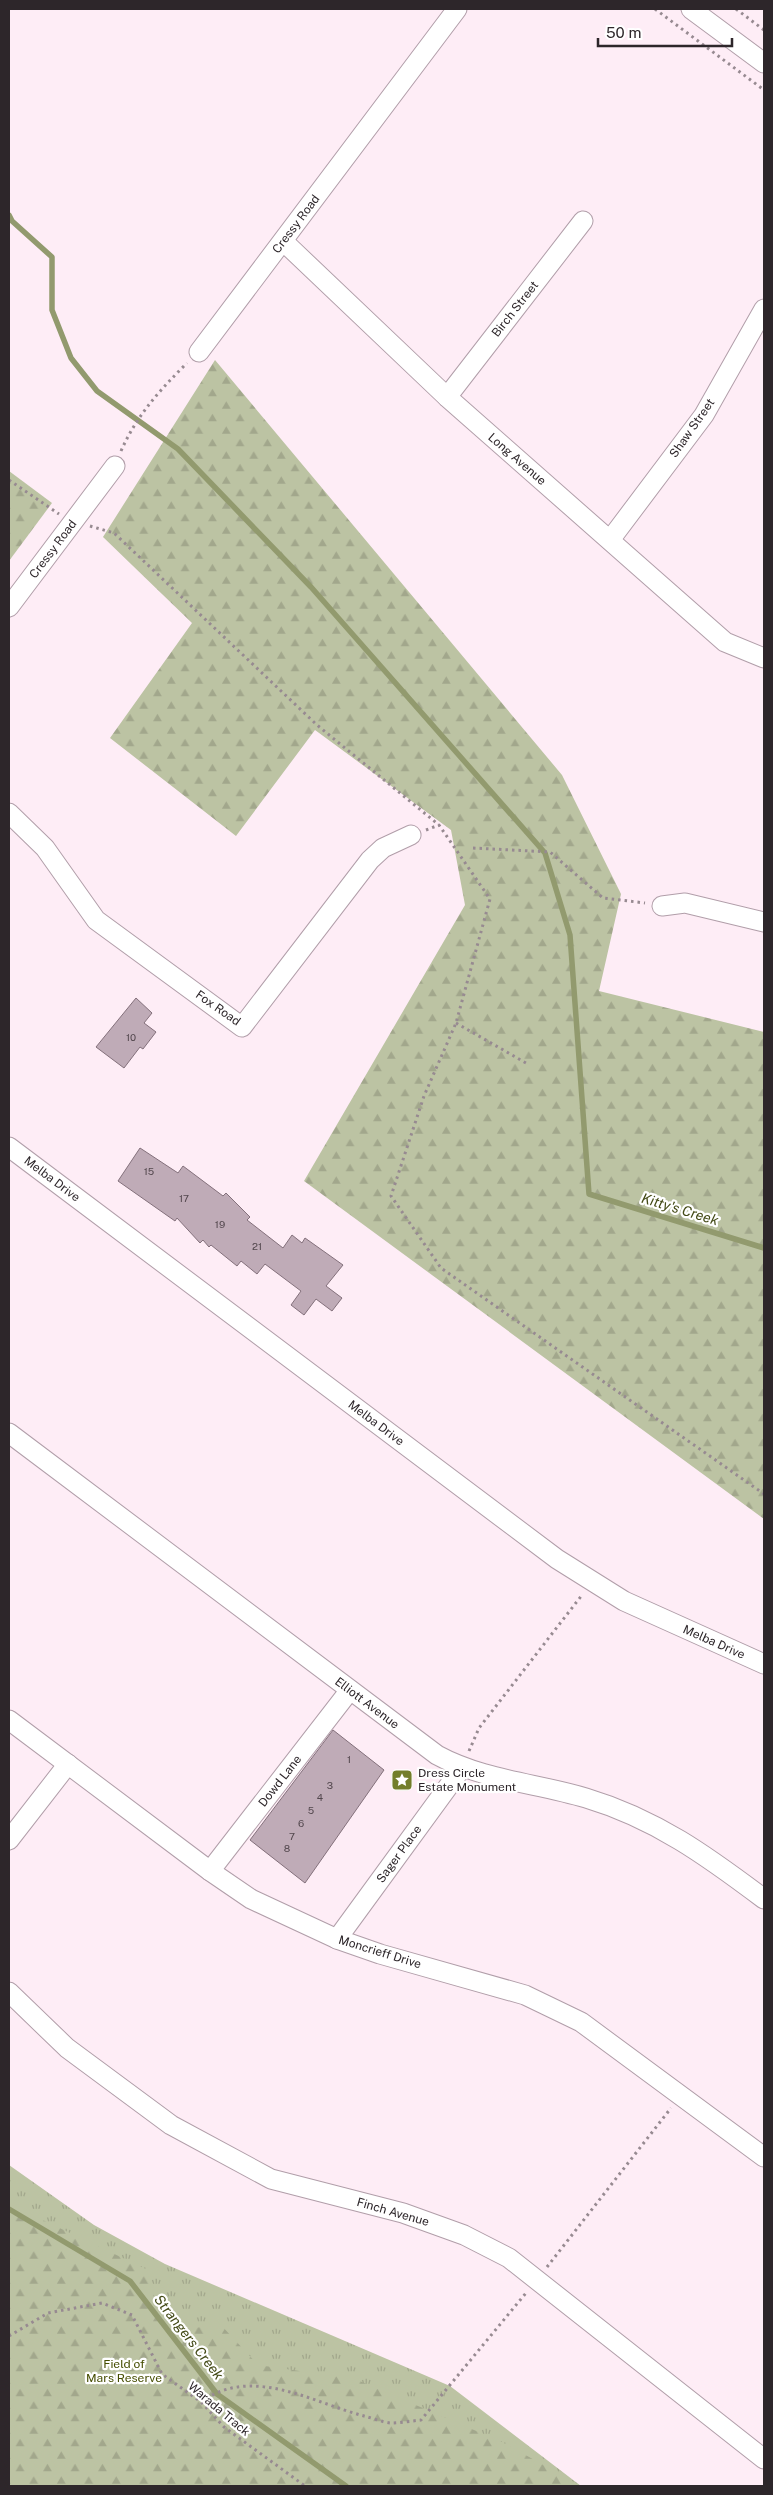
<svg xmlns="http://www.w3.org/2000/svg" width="773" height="2495" viewBox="0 0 773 2495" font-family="'Public Sans',sans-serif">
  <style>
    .grass { fill: url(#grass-tufts) }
    .forest { fill: url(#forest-firs) }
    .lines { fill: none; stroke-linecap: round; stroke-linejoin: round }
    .stream { stroke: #929a6e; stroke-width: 5.5 }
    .building { fill: #bfabb7; stroke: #83707b }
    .minor-casing { stroke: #b19ea9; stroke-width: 21 }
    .path { stroke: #978a91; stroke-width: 3; stroke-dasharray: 2.5 4; stroke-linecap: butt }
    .minor { stroke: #fff; stroke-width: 19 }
    .labels { text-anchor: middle; stroke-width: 4.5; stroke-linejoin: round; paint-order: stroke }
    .number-label { font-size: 10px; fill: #52474d }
    .street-label { font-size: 12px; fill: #2d262a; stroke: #fff }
    .poi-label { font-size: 12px; fill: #2d262a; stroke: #fff; text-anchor: start }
    .park-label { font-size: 12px; fill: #454d00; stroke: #fff }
    .water-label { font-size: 14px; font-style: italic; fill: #434a16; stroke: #fff }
  </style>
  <defs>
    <pattern id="grass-tufts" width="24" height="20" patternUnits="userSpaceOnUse" patternTransform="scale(1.25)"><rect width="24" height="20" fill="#bcc3a3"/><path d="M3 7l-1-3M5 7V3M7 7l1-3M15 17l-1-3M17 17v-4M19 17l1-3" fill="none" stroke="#a2a78c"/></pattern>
    <pattern id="forest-firs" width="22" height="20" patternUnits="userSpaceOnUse" patternTransform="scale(1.25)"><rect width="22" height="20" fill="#bcc3a3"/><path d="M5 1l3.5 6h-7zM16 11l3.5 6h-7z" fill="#a2a78c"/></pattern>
  </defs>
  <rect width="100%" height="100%" fill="#feedf6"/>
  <!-- grass -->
  <path class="grass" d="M 9,2165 L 94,2225 L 165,2264 L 450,2386 L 581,2486 L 9,2486 Z"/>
  <!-- forest -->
  <g class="forest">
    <path d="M 215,360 L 562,775 L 621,894 L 599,991 L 764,1032 L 764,1519 L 304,1181 L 465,905 L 451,830 L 315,730 L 236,836 L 110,738 L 192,623 L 103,537 Z"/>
    <path d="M 9,471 L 52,503 L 9,561 Z"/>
    <path d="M 9,2204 L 148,2270 L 163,2333 L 220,2324 L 258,2365 L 355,2379 L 502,2442 L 581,2486 L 9,2486 Z"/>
  </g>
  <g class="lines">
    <!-- stream -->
    <g class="stream">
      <path d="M 9,215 L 12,221 L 52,257 L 52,310 L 71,358 L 97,391 L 178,449 L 311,587 L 545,853 L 570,935 L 589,1194 L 764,1248"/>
      <path d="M 9,2209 L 130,2281 L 217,2394 L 346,2486"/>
    </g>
  </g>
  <!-- building -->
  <g class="building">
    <path d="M 136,998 L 152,1013 L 144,1023 L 156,1032 L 143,1049 L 140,1047 L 124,1068 L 96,1047 Z"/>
    <path d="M 140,1148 L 178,1173 L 183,1166 L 223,1196 L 226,1193 L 250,1217 L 247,1220 L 283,1248 L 292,1235 L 302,1243 L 305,1238 L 343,1265 L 326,1286 L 342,1298 L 332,1311 L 316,1299 L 304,1315 L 291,1305 L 301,1291 L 265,1264 L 257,1274 L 241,1261 L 237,1266 L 211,1245 L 209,1247 L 203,1240 L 200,1243 L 177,1218 L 175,1221 L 118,1181 Z"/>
    <path d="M 333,1730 L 384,1770 L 305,1883 L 250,1840 Z"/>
  </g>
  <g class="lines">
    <!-- minor casing -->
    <g class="minor-casing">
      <g id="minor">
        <path d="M 691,9 L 764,63"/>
        <path d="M 283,241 L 447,397 L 725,642 L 764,658"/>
        <path d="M 199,352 L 457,9"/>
        <path d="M 447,397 L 583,221"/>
        <path d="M 610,540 L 704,415 L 764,309"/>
        <path d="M 9,607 L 115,466"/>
        <path d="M 9,813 L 45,848 L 96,920 L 242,1027 L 370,860 L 383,848 L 411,835"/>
        <path d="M 662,906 L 685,903 L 764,922"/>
        <path d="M 9,1147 L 557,1559 L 624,1601 L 764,1664"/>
        <path d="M 9,1433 L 437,1755 C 483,1780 536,1783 586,1798 C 656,1819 707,1856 764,1899"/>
        <path d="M 9,1720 L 210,1871 L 251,1899 L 337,1939 L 380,1954 L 525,1995 L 581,2022 L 764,2157"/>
        <path d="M 9,1840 L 68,1764"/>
        <path d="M 210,1871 L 350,1690"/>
        <path d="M 337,1939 L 461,1769"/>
        <path d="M 9,1992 L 67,2048 L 171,2125 L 271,2179 L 403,2213 L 464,2235 L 509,2258 L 764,2459"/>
      </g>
    </g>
    <!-- path -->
    <g class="path">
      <path d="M 655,9 L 764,90"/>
      <path d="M 736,9 L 764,30"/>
      <path d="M 121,451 C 137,415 159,391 187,363"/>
      <path d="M 9,480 L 59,514"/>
      <path d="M 90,526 L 114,533 L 317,725 L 439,825 L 490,899 L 456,1023 L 424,1096 L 391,1196 L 441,1268 L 764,1494"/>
      <path d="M 426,830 L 439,825"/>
      <path d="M 473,848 L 550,852 L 603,898 L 645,903"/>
      <path d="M 456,1023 L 526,1063"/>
      <path d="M 469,1751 L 479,1728 L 582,1595"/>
      <path d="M 547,2267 L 671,2108"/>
      <path d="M 9,2336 L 48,2313 L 102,2303 L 132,2315 L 162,2374 L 201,2402 L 224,2427 L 305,2486"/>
      <path d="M 201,2402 C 252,2365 311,2402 364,2416 C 372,2418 382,2422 390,2423 C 400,2423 411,2421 421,2420 L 526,2293"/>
    </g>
    <!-- minor -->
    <use href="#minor" class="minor"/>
  </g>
  <!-- icons -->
  <defs>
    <g id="sight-square" transform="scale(1.125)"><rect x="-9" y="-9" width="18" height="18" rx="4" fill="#737e2b" stroke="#fff"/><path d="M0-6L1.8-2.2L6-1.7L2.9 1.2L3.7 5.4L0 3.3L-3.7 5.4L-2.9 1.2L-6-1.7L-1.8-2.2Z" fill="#fff"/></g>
  </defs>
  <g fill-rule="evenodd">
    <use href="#sight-square" x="402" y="1780"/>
  </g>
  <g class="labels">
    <!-- number labels -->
    <g class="number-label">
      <text x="131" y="1041">10</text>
      <text x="149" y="1175">15</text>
      <text x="184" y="1202">17</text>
      <text x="220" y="1228">19</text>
      <text x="257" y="1250">21</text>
      <text x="349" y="1763">1</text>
      <text x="330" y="1789">3</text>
      <text x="320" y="1801">4</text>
      <text x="311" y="1814">5</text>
      <text x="301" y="1827">6</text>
      <text x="292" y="1840">7</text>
      <text x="287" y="1852">8</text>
    </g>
    <!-- street labels -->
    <g class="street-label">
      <text transform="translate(296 224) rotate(-53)" y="4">Cressy Road</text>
      <text transform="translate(515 309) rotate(-52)" y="4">Birch Street</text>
      <text transform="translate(692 428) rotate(-55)" y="4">Shaw Street</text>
      <text transform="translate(517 459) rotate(41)" y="4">Long Avenue</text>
      <text transform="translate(53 549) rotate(-53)" y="4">Cressy Road</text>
      <text transform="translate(218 1008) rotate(35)" y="4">Fox Road</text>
      <text transform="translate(52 1179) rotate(37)" y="4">Melba Drive</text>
      <text transform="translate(376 1423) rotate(37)" y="4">Melba Drive</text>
      <text transform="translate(714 1642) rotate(24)" y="4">Melba Drive</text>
      <text transform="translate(367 1703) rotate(37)" y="4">Elliott Avenue</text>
      <text transform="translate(280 1781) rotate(-52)" y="4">Dowd Lane</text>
      <text transform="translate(399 1854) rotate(-54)" y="4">Sager Place</text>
      <text transform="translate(380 1952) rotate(17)" y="4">Moncrieff Drive</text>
      <text transform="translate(393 2212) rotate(16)" y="4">Finch Avenue</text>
      <text transform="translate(219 2409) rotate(40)" y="4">Warada Track</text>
    </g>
    <!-- poi labels -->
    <g class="poi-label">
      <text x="418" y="1777">Dress Circle<tspan x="418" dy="14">Estate Monument</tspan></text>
    </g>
    <!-- park labels -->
    <g class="park-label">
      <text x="124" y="2368">Field of<tspan x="124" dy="14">Mars Reserve</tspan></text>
    </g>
    <!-- water labels -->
    <g class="water-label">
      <text transform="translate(680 1209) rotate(17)" y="5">Kitty's Creek</text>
      <text transform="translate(189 2337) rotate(52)" y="5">Strangers Creek</text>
    </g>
  </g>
  <!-- border -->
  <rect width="773" height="2495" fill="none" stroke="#2d262a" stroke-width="20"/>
  <!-- scale -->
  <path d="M598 38v8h134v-8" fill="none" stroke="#2d262a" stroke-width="2.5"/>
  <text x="606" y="38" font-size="15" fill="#2d262a" stroke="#ffffff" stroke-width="4" paint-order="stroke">50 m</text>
</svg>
